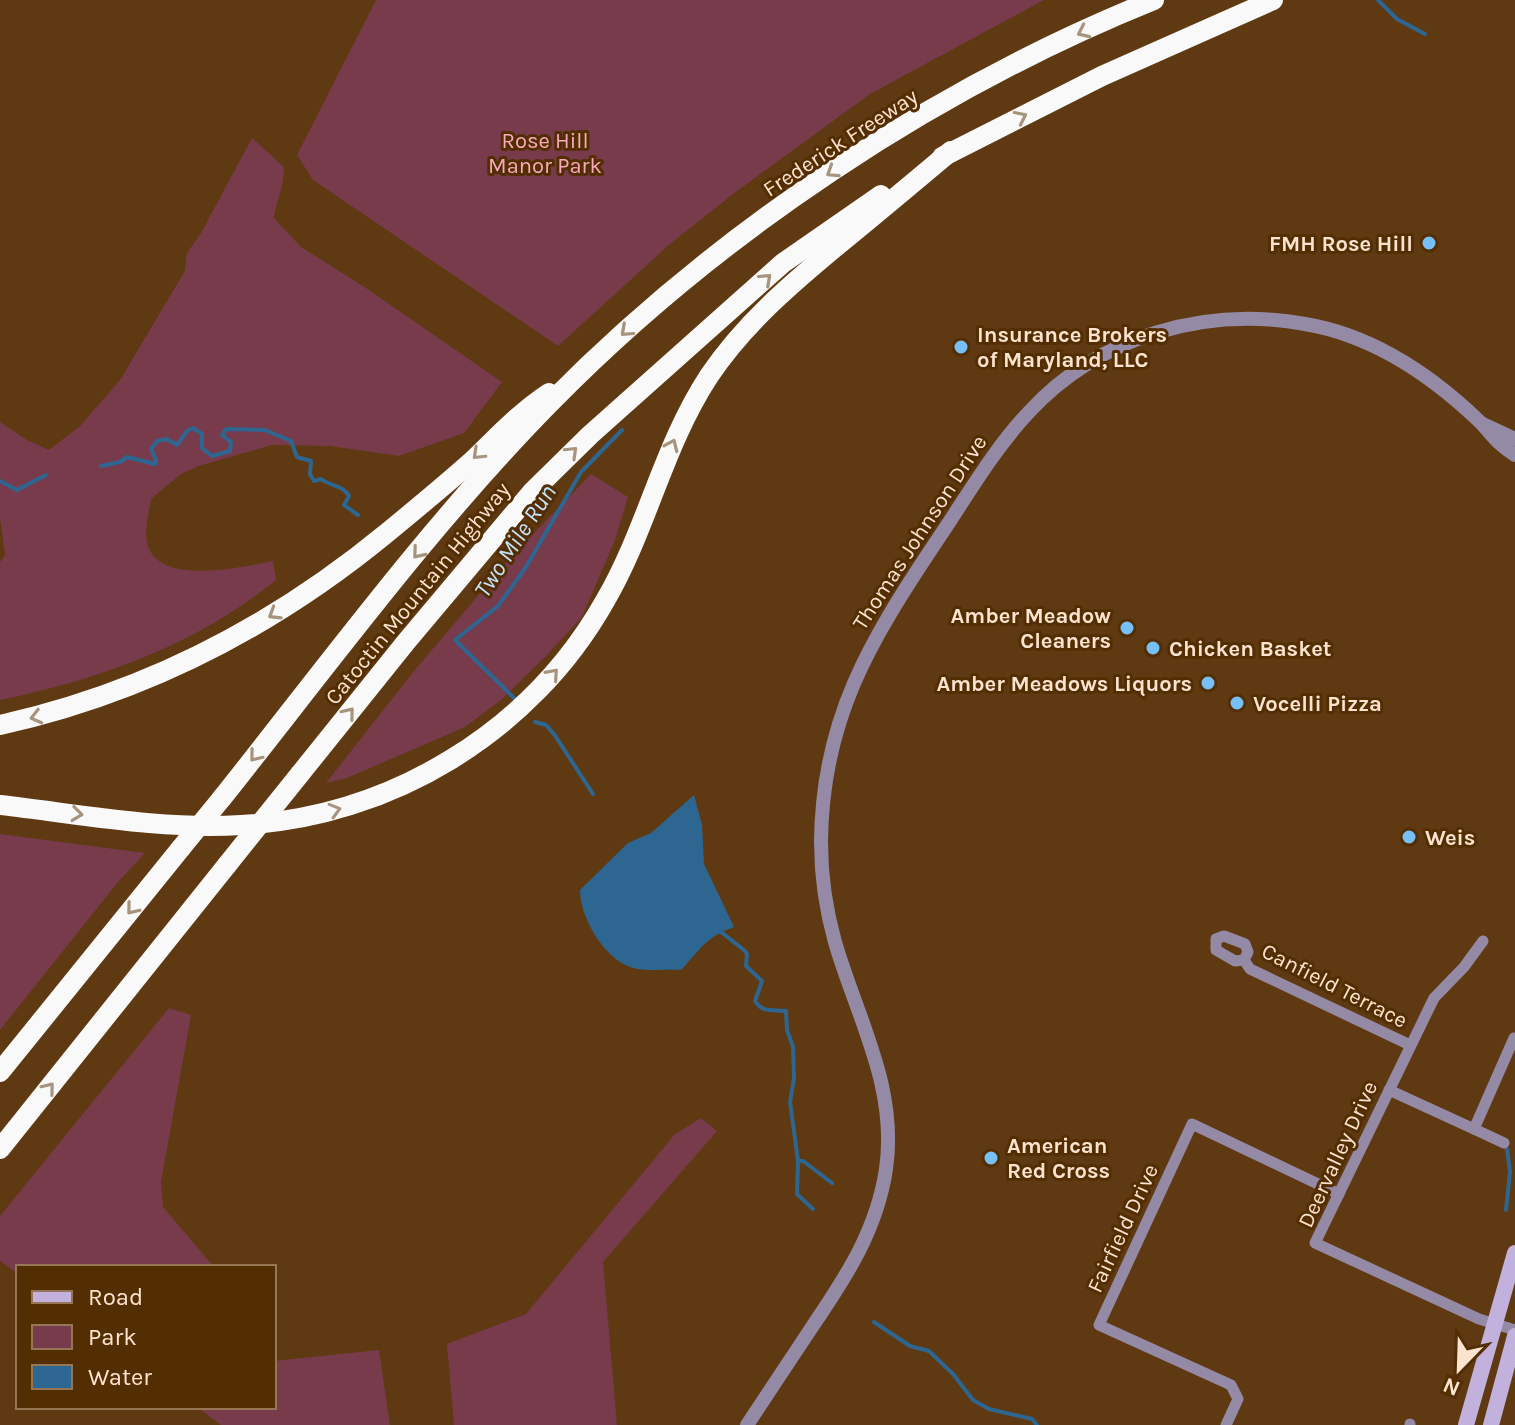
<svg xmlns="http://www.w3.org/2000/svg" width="1515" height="1425" viewBox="0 0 1515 1425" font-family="Karla,sans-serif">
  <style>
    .green { fill: #773b4c }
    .water { fill: #2d6791 }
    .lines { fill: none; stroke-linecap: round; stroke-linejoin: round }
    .stream { stroke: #2d6791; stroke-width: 4 }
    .minor { stroke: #958aa6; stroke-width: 11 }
    .tertiary { stroke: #958aa6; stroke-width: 14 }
    .secondary { stroke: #c3b1dd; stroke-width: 16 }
    .motorway { stroke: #f9f9f9; stroke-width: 20 }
    .motorway-bridge { stroke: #f9f9f9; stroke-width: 20 }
    .oneway { stroke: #a6947e }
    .poi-dot { fill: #77bff7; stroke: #532e03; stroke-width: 3 }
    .labels { text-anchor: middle; stroke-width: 6; stroke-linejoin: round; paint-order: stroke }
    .park-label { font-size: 22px; fill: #f9a9bd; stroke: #532e03 }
    .street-label { font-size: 22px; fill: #fbe3cf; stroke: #532e03 }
    .poi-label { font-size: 22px; font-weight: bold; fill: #fbe3cf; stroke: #532e03; text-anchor: start }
    .water-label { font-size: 24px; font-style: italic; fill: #c4e3fd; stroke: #532e03 }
  </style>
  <rect width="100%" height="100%" fill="#5f3911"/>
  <!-- green -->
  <g class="green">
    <path d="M 376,0 L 1044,0 L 870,94 L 737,191 L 670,244 L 558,346 L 313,180 L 297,155 Z"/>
    <path d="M 252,138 L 284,167 C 284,189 277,197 274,218 L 301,247 L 363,286 L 502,382 L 464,433 L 399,456 L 330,446 L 272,445 L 199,466 L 181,474 L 151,499 C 149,513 144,530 147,543 C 158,587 241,567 273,561 L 276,580 C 196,645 100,679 0,700 L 0,562 L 5,555 L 0,518 L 0,422 L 27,440 L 49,450 L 80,426 L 120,380 L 185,271 L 187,253 L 201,233 Z"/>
    <path d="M 591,474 L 628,497 L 615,540 L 582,617 L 545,657 L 501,700 L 465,727 L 347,778 L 326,783 L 414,671 L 510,558 Z"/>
    <path d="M 0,834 L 145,853 L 118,882 L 0,1030 Z"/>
    <path d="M 169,1008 L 191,1015 L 161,1182 L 163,1207 L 214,1267 L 18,1267 L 18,1274 L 0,1261 L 0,1216 Z"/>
    <path d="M 701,1118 L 717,1131 L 603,1262 L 617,1425 L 454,1425 L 447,1344 L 526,1314 L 675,1134 Z"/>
    <path d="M 379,1350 L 390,1425 L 221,1425 L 197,1407 L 274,1407 L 274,1361 Z"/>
  </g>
  <!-- water -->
  <path class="water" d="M 694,795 L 702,825 L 704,864 L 734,927 C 704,938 702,948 681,970 C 665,969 644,972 630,967 C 603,957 580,917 580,890 L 628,843 L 651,833 Z"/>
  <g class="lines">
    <!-- stream -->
    <g class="stream">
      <path d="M 1378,0 L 1397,19 L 1425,34"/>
      <path d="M 101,466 L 120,462 L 127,457 L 155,464 L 156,460 L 151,449 L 157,441 L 167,439 L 177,445 L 187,431 L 193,428 L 202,434 L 202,448 L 212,456 L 230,451 L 231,442 L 222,435 L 226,429 L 265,430 L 291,441 L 297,457 L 311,461 L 310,474 L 314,481 L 321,479 C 330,486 343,485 349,496 L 344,505 L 358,515"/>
      <path d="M 0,481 L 17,490 L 46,475"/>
      <path d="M 514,698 L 455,640 L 498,606 L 526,567 L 581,472 L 622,430"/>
      <path d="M 535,722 L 546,725 L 554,734 L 593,794"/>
      <path d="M 721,932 L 744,950 L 747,954 L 746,966 L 762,981 L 755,1001 C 763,1014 774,1009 786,1011 L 787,1030 L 793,1047 L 794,1078 L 790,1102 L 798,1161 L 797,1194 L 813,1209"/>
      <path d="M 798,1161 L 803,1161 L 832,1183"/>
      <path d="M 1506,1210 L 1510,1172 L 1507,1149"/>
      <path d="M 874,1322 L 910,1346 L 929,1351 L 953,1374 L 973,1400 L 989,1409 L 1032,1419 L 1037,1425"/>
    </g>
    <!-- minor -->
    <g class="minor">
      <path d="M 1224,936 L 1245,944 L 1248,952 L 1244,960 L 1235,961 L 1216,950 L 1216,939 Z"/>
      <path d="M 1483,941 L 1464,967 L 1434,998 L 1315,1243 L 1479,1319 L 1515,1330"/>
      <path d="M 1244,960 L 1250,969 L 1410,1045"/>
      <path d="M 1389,1090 L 1474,1129 L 1514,1038"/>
      <path d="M 1474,1129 L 1504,1143"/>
      <path d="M 1226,1425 L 1238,1399 L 1231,1385 L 1099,1325 L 1192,1124 L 1339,1194"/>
      <path d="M 1410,1425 L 1410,1424"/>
    </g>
    <!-- tertiary -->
    <g class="tertiary">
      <path d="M 1483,424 L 1515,439"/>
      <path d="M 747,1425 C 769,1392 790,1360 812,1327 C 846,1277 877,1230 886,1169 C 898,1087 857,1018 835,942 C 826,910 821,875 821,842 C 822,719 870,641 936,542 C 966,498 993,450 1029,412 C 1099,336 1205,306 1305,324 C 1371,335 1431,375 1479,421 C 1493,435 1496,443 1515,455"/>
    </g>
    <!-- secondary -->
    <g class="secondary">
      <path d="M 1466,1425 L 1515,1253"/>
      <path d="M 1491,1425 L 1515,1336"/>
    </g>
    <!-- motorway -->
    <g class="motorway">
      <path d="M 942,157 L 1102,76 L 1273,0"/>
      <path d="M 0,725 C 145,693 274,626 388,532 C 416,509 445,485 472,461 C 497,437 520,412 549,393"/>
      <path d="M 300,774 L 406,642 L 532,492 L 590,435 L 783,263 L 881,195"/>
      <path d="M 222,798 C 328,665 430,525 550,403 C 717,233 933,89 1154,0"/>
      <path d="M 0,805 C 79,814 161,830 241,825 C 391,817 531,732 605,601 C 647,529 663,446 709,376 C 744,324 791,284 838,245 C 876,214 914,182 951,151"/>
      <path d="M 0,1072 L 181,848"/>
      <path d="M 0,1149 L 227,865"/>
    </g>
    <!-- motorway-bridge -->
    <g class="motorway-bridge">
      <path d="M 181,848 L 222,798"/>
      <path d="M 227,865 L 300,774"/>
    </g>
  </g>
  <!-- one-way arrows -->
  <defs><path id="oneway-chevron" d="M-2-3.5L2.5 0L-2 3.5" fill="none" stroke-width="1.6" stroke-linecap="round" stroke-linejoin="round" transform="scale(2)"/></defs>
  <g class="oneway">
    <use href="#oneway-chevron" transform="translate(1083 32) rotate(155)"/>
    <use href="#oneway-chevron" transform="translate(1021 117) rotate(-26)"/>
    <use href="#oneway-chevron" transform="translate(832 172) rotate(147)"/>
    <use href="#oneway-chevron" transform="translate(766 279) rotate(-42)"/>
    <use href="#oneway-chevron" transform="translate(626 331) rotate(138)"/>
    <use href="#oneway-chevron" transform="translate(672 445) rotate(-66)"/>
    <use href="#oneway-chevron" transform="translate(572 452) rotate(-44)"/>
    <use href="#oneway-chevron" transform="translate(478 454) rotate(136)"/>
    <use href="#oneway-chevron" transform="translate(418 553) rotate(130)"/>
    <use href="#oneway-chevron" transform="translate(274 614) rotate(148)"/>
    <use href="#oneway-chevron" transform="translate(553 674) rotate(-49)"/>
    <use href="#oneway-chevron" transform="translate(349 713) rotate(-51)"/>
    <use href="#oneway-chevron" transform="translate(36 717) rotate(166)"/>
    <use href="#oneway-chevron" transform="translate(255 756) rotate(129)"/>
    <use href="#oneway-chevron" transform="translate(335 810) rotate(-16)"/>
    <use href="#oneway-chevron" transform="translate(77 814) rotate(7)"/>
    <use href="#oneway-chevron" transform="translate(132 909) rotate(129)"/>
    <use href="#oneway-chevron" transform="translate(49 1088) rotate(-51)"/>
  </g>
  <!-- markers -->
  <g class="poi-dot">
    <circle cx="1429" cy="243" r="8"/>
    <circle cx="961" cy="347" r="8"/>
    <circle cx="1127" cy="628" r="8"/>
    <circle cx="1153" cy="648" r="8"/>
    <circle cx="1208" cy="683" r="8"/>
    <circle cx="1237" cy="703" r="8"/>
    <circle cx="1409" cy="837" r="8"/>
    <circle cx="991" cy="1158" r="8"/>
  </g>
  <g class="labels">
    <!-- park labels -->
    <g class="park-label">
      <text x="545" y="148">Rose Hill<tspan x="545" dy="25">Manor Park</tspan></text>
    </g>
    <!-- street labels -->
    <g class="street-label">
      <text transform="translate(840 142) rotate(-33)" y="8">Frederick Freeway</text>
      <text transform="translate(919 532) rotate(-57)" y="8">Thomas Johnson Drive</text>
      <text transform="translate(417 593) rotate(-51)" y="8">Catoctin Mountain Highway</text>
      <text transform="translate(1335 985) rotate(27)" y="8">Canfield Terrace</text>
      <text transform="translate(1337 1154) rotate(-65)" y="8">Deervalley Drive</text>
      <text transform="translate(1122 1228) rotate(-65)" y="8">Fairfield Drive</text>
    </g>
    <!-- poi labels -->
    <g class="poi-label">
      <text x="1413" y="251" text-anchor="end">FMH Rose Hill</text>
      <text x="977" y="342">Insurance Brokers<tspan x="977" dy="25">of Maryland, LLC</tspan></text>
      <text x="1111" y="623" text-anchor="end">Amber Meadow<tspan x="1111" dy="25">Cleaners</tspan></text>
      <text x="1169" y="656">Chicken Basket</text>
      <text x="1192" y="691" text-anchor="end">Amber Meadows Liquors</text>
      <text x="1253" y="711">Vocelli Pizza</text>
      <text x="1425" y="845">Weis</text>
      <text x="1007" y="1153">American<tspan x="1007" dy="25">Red Cross</tspan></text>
    </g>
    <!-- water labels -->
    <g class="water-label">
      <text transform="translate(515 541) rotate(-57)" y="8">Two Mile Run</text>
    </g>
  </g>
  <!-- legend -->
  <rect x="16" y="1265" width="260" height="144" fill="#532e03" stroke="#967655" stroke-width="2"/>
  <rect x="32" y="1291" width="40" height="12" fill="#c3b1dd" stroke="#967655" stroke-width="2"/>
  <text x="88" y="1305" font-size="24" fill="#fbe3cf">Road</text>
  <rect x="32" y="1325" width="40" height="24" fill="#773b4c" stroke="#967655" stroke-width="2"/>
  <text x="88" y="1345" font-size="24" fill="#fbe3cf">Park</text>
  <rect x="32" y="1365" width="40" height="24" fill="#2d6791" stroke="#967655" stroke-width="2"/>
  <text x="88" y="1385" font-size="24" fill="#fbe3cf">Water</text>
  <!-- north arrow -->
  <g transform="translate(1459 1369) rotate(203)" stroke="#532e03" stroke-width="6" paint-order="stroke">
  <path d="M0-6L14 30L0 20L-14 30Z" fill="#fbe3cf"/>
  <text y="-12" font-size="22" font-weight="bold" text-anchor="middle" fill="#fbe3cf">N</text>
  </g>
</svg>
